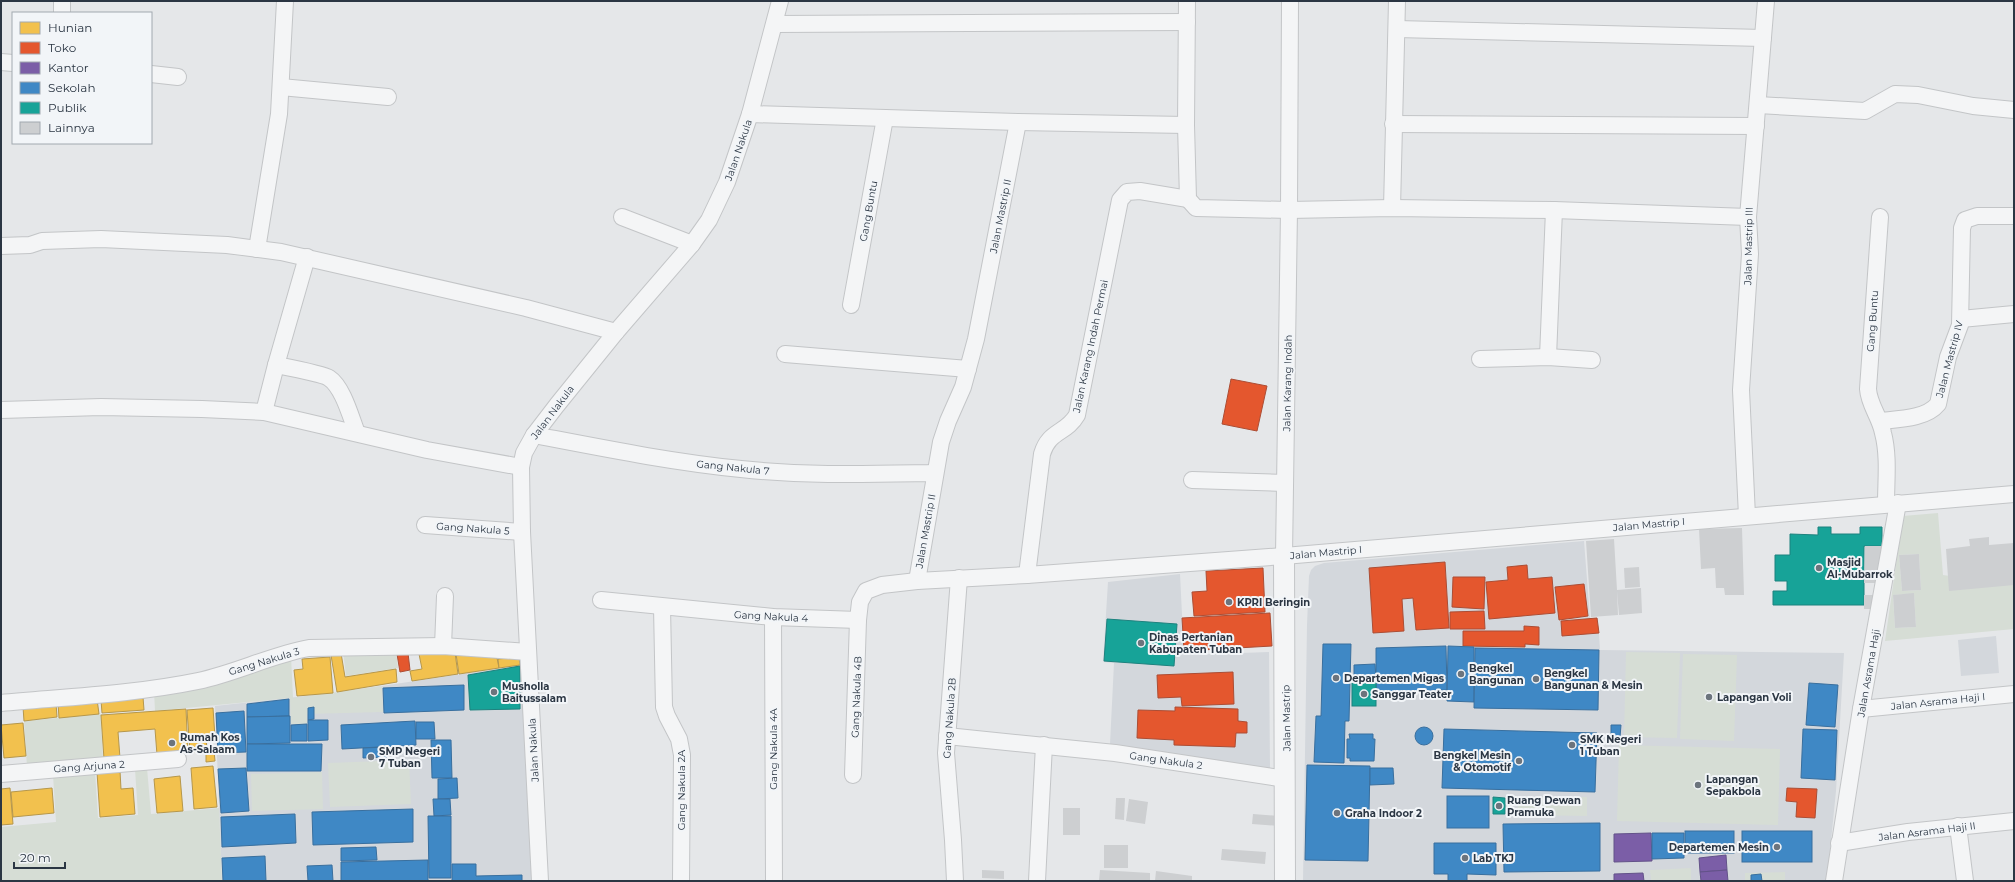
<svg xmlns="http://www.w3.org/2000/svg" width="2015" height="882" viewBox="0 0 2015 882" font-family="Montserrat,sans-serif">
  <style>
    .built { fill: #d3d7dc }
    .green { fill: #d6ddd5; fill-rule: evenodd }
    .homes { fill: #f2c14e; stroke: #b6974b }
    .shops { fill: #e4572e; stroke: #ac4d34 }
    .offices { fill: #7b5ea7; stroke: #635289 }
    .schools { fill: #3f88c5; stroke: #396f9e }
    .public { fill: #17a398; stroke: #1d827e }
    .building { fill: #cdcfd1 }
    .lines { fill: none; stroke-linecap: round; stroke-linejoin: round }
    .minor-casing { stroke: #c3c5c7; stroke-width: 18 }
    .tertiary-casing { stroke: #c3c5c7; stroke-width: 22 }
    .minor { stroke: #f4f5f6; stroke-width: 16 }
    .tertiary { stroke: #f4f5f6; stroke-width: 20 }
    .poi-dot { fill: #6c747d; stroke: #f2f5f8; stroke-width: 1.5 }
    .labels { text-anchor: middle; stroke-width: 4; stroke-linejoin: round; paint-order: stroke }
    .street-label { font-size: 10px; fill: #2b3643; stroke: #f2f5f8 }
    .poi-label { font-size: 10px; font-weight: bold; fill: #2b3643; stroke: #f2f5f8; text-anchor: start }
  </style>
  <rect width="100%" height="100%" fill="#e5e7e9"/>
  <!-- built -->
  <g class="built">
    <path d="M 1584,541 L 1590,618 L 1598,618 L 1600,650 L 1844,653 L 1836,791 L 1827,881 L 1303,881 L 1307,625 L 1309,576 L 1311,570 L 1315,566 L 1324,563 Z"/>
    <path d="M 1180,574 L 1184,655 L 1269,652 L 1270,769 L 1110,744 L 1114,663 L 1103,662 L 1108,582 Z"/>
    <path d="M 1996,636 L 1999,673 L 1961,676 L 1958,640 Z"/>
    <path d="M 521,665 L 532,881 L 222,881 L 215,706 L 335,693 Z"/>
  </g>
  <!-- green -->
  <g class="green">
    <path d="M 1938,513 L 1943,575 L 2014,585 L 2014,629 L 1885,641 L 1903,516 ZM 1919,554 L 1921,590 L 1902,591 L 1899,555 ZM 1914,594 L 1916,627 L 1895,628 L 1893,595 Z"/>
    <path d="M 343,651 L 396,651 L 398,668 L 346,676 Z"/>
    <path d="M 1626,652 L 1680,653 L 1677,738 L 1624,737 Z"/>
    <path d="M 1683,654 L 1737,655 L 1734,741 L 1680,739 Z"/>
    <path d="M 291,656 L 293,698 L 382,686 L 383,712 L 307,714 L 307,724 L 291,724 L 290,698 L 155,711 L 154,691 Z"/>
    <path d="M 101,714 L 103,761 L 27,767 L 24,721 Z"/>
    <path d="M 1619,745 L 1780,749 L 1778,825 L 1617,821 Z"/>
    <path d="M 409,760 L 411,804 L 330,807 L 328,763 Z"/>
    <path d="M 147,768 L 151,814 L 219,808 L 222,881 L 1,881 L 1,827 L 56,822 L 53,775 L 95,771 L 98,818 L 138,815 L 135,769 Z"/>
    <path d="M 322,772 L 323,809 L 252,811 L 251,774 Z"/>
    <path d="M 1518,797 L 1587,797 L 1587,816 L 1518,815 Z"/>
    <path d="M 1691,868 L 1691,881 L 1651,881 L 1650,870 Z"/>
    <path d="M 1785,872 L 1785,881 L 1745,881 L 1745,873 Z"/>
  </g>
  <!-- homes -->
  <g class="homes">
    <path d="M 341,653 L 345,677 L 396,669 L 397,682 L 337,692 L 331,655 Z"/>
    <path d="M 455,653 L 458,674 L 412,681 L 410,671 L 422,669 L 419,654 Z"/>
    <path d="M 456,654 L 497,658 L 499,668 L 459,674 Z"/>
    <path d="M 330,657 L 333,693 L 297,696 L 294,670 L 303,669 L 302,659 Z"/>
    <path d="M 519,657 L 520,665 L 499,668 L 498,659 Z"/>
    <path d="M 143,697 L 144,710 L 102,713 L 101,700 Z"/>
    <path d="M 97,699 L 99,714 L 59,718 L 58,703 Z"/>
    <path d="M 56,703 L 57,717 L 24,721 L 23,707 Z"/>
    <path d="M 213,708 L 215,737 L 206,737 L 207,751 L 190,752 L 187,710 Z"/>
    <path d="M 186,709 L 188,753 L 157,755 L 155,729 L 118,732 L 120,758 L 104,759 L 101,715 Z"/>
    <path d="M 23,723 L 26,756 L 4,758 L 1,725 Z"/>
    <path d="M 214,751 L 215,761 L 206,762 L 206,752 Z"/>
    <path d="M 213,766 L 217,807 L 194,809 L 191,768 Z"/>
    <path d="M 120,771 L 121,789 L 133,788 L 135,814 L 100,817 L 97,772 Z"/>
    <path d="M 180,776 L 183,811 L 157,813 L 154,779 Z"/>
    <path d="M 10,788 L 13,824 L 1,825 L 1,789 Z"/>
    <path d="M 52,788 L 54,813 L 13,817 L 11,792 Z"/>
  </g>
  <!-- shops -->
  <g class="shops">
    <path d="M 1231,379 L 1267,386 L 1257,431 L 1222,424 Z"/>
    <path d="M 1445,562 L 1449,628 L 1416,630 L 1413,598 L 1402,599 L 1404,631 L 1373,633 L 1369,568 Z"/>
    <path d="M 1527,565 L 1528,579 L 1552,577 L 1555,613 L 1489,619 L 1486,582 L 1508,580 L 1507,567 Z"/>
    <path d="M 1263,568 L 1265,612 L 1194,616 L 1192,592 L 1207,591 L 1206,571 Z"/>
    <path d="M 1453,577 L 1485,577 L 1484,609 L 1452,607 Z"/>
    <path d="M 1584,584 L 1588,616 L 1559,620 L 1555,587 Z"/>
    <path d="M 1484,611 L 1485,629 L 1450,629 L 1450,612 Z"/>
    <path d="M 1270,613 L 1272,646 L 1184,651 L 1182,618 Z"/>
    <path d="M 1597,618 L 1599,633 L 1562,636 L 1561,621 Z"/>
    <path d="M 1524,626 L 1539,627 L 1539,645 L 1525,644 L 1525,647 L 1463,646 L 1463,631 L 1524,631 Z"/>
    <path d="M 408,653 L 410,670 L 400,672 L 397,654 Z"/>
    <path d="M 1233,672 L 1234,704 L 1182,706 L 1181,697 L 1158,698 L 1157,675 Z"/>
    <path d="M 1175,707 L 1238,709 L 1238,721 L 1247,722 L 1247,733 L 1236,733 L 1235,747 L 1174,745 L 1174,740 L 1137,738 L 1138,710 L 1175,711 Z"/>
    <path d="M 1787,788 L 1817,789 L 1815,818 L 1796,817 L 1797,802 L 1786,801 Z"/>
  </g>
  <!-- offices -->
  <g class="offices">
    <path d="M 1651,833 L 1652,861 L 1614,862 L 1614,834 Z"/>
    <path d="M 1726,855 L 1727,870 L 1700,872 L 1699,858 Z"/>
    <path d="M 1727,870 L 1728,881 L 1701,881 L 1700,872 Z"/>
    <path d="M 1643,873 L 1644,881 L 1614,881 L 1614,874 Z"/>
  </g>
  <!-- schools -->
  <g class="schools">
    <path d="M 1323,644 L 1351,644 L 1349,721 L 1345,721 L 1344,763 L 1314,762 L 1316,716 L 1321,716 Z"/>
    <path d="M 1446,646 L 1447,690 L 1376,692 L 1376,648 Z"/>
    <path d="M 1448,646 L 1474,647 L 1474,702 L 1447,701 Z"/>
    <path d="M 1475,648 L 1599,650 L 1598,710 L 1474,708 Z"/>
    <path d="M 1375,664 L 1376,679 L 1354,680 L 1354,665 Z"/>
    <path d="M 1809,683 L 1838,685 L 1835,727 L 1806,725 Z"/>
    <path d="M 464,685 L 464,710 L 384,713 L 383,688 Z"/>
    <path d="M 289,699 L 289,716 L 247,717 L 247,704 Z"/>
    <path d="M 314,707 L 314,719 L 308,720 L 308,708 Z"/>
    <path d="M 244,711 L 246,752 L 218,753 L 216,713 Z"/>
    <path d="M 290,716 L 290,743 L 247,744 L 247,717 Z"/>
    <path d="M 308,720 L 328,720 L 328,740 L 308,741 Z"/>
    <path d="M 415,721 L 416,745 L 342,749 L 341,725 Z"/>
    <path d="M 416,722 L 434,722 L 435,739 L 416,739 Z"/>
    <path d="M 307,724 L 307,741 L 291,741 L 291,725 Z"/>
    <path d="M 1611,725 L 1621,725 L 1620,737 L 1611,737 Z"/>
    <circle cx="1424" cy="736" r="9"/>
    <path d="M 1444,729 L 1597,733 L 1595,792 L 1442,788 Z"/>
    <path d="M 1803,729 L 1837,730 L 1835,780 L 1801,778 Z"/>
    <path d="M 1349,734 L 1373,734 L 1373,739 L 1375,739 L 1374,761 L 1350,761 L 1350,758 L 1347,758 L 1347,739 L 1350,739 Z"/>
    <path d="M 431,740 L 451,740 L 452,778 L 432,778 Z"/>
    <path d="M 247,744 L 322,744 L 321,771 L 247,771 Z"/>
    <path d="M 387,747 L 387,757 L 363,758 L 363,748 Z"/>
    <path d="M 1307,765 L 1370,766 L 1368,861 L 1305,860 Z"/>
    <path d="M 246,768 L 249,811 L 221,813 L 218,769 Z"/>
    <path d="M 1370,768 L 1393,768 L 1394,784 L 1370,785 Z"/>
    <path d="M 457,778 L 458,798 L 438,799 L 438,779 Z"/>
    <rect x="1447" y="796" width="42" height="32"/>
    <path d="M 433,799 L 450,799 L 451,815 L 434,816 Z"/>
    <path d="M 413,809 L 413,842 L 313,845 L 312,812 Z"/>
    <path d="M 295,814 L 296,843 L 222,847 L 221,817 Z"/>
    <path d="M 428,816 L 451,816 L 451,878 L 429,878 Z"/>
    <path d="M 1600,823 L 1600,871 L 1504,872 L 1503,824 Z"/>
    <rect x="1685" y="831" width="49" height="22"/>
    <rect x="1742" y="831" width="70" height="31"/>
    <path d="M 1652,833 L 1684,833 L 1684,858 L 1652,859 Z"/>
    <path d="M 1434,843 L 1496,843 L 1496,875 L 1467,874 L 1467,881 L 1448,881 L 1448,874 L 1434,874 Z"/>
    <path d="M 376,847 L 377,860 L 341,861 L 341,848 Z"/>
    <path d="M 265,856 L 266,881 L 223,881 L 222,858 Z"/>
    <path d="M 428,860 L 428,881 L 341,881 L 341,862 Z"/>
    <path d="M 452,864 L 476,864 L 476,876 L 522,875 L 522,881 L 452,881 Z"/>
    <path d="M 332,865 L 333,881 L 308,881 L 307,866 Z"/>
    <path d="M 1761,874 L 1762,881 L 1751,881 L 1751,875 Z"/>
  </g>
  <!-- public -->
  <g class="public">
    <path d="M 1818,527 L 1831,527 L 1831,534 L 1860,534 L 1860,527 L 1882,527 L 1882,546 L 1864,546 L 1864,605 L 1773,605 L 1773,591 L 1787,591 L 1787,581 L 1775,581 L 1775,555 L 1790,555 L 1790,534 L 1818,535 Z"/>
    <path d="M 1107,619 L 1177,624 L 1174,666 L 1104,661 Z"/>
    <path d="M 520,666 L 520,709 L 470,710 L 468,675 Z"/>
    <rect x="1352" y="683" width="24" height="23"/>
    <path d="M 1493,797 L 1505,798 L 1505,814 L 1493,814 Z"/>
  </g>
  <!-- building -->
  <g class="building">
    <path d="M 1742,528 L 1744,595 L 1725,595 L 1724,588 L 1716,588 L 1715,568 L 1701,569 L 1699,529 Z"/>
    <path d="M 1989,537 L 1989,545 L 2014,543 L 2014,585 L 1949,591 L 1946,549 L 1970,546 L 1969,539 Z"/>
    <path d="M 1614,539 L 1617,590 L 1641,588 L 1642,613 L 1619,615 L 1617,591 L 1618,615 L 1591,617 L 1586,541 Z"/>
    <path d="M 1865,546 L 1882,546 L 1881,583 L 1864,583 Z"/>
    <path d="M 1919,554 L 1921,590 L 1902,591 L 1899,555 Z"/>
    <path d="M 1639,567 L 1640,587 L 1625,588 L 1624,568 Z"/>
    <path d="M 1914,593 L 1916,627 L 1895,628 L 1893,595 Z"/>
    <rect x="1864" y="595" width="13" height="14"/>
    <path d="M 1116,798 L 1125,798 L 1124,820 L 1115,819 Z"/>
    <path d="M 1129,799 L 1148,802 L 1145,824 L 1126,821 Z"/>
    <rect x="1063" y="808" width="17" height="27"/>
    <path d="M 1253,814 L 1280,816 L 1280,826 L 1252,824 Z"/>
    <rect x="1104" y="845" width="24" height="23"/>
    <path d="M 1222,849 L 1266,852 L 1265,864 L 1221,860 Z"/>
    <path d="M 982,870 L 1004,871 L 1004,879 L 982,878 Z"/>
    <path d="M 1100,870 L 1150,873 L 1150,881 L 1099,881 Z"/>
    <path d="M 1156,871 L 1192,876 L 1192,881 L 1155,881 Z"/>
  </g>
  <g class="lines">
    <!-- minor casing -->
    <g class="minor-casing">
      <g id="minor">
        <path d="M 1187,1 L 1186,125 L 1188,199 L 1196,208 L 1289,210 L 1392,208 L 1554,210 L 1748,217"/>
        <path d="M 62,13 L 62,1"/>
        <path d="M 775,24 L 1187,22"/>
        <path d="M 1397,29 L 1763,38"/>
        <path d="M 1,62 L 13,63"/>
        <path d="M 151,74 L 178,77"/>
        <path d="M 281,87 L 388,97"/>
        <path d="M 1758,105 L 1865,111 L 1895,94 L 1918,95 L 1973,106 L 2014,110"/>
        <path d="M 750,114 L 1018,122 L 1186,125"/>
        <path d="M 1018,122 L 976,339 L 963,387 L 948,421 L 941,442 L 917,581 L 1027,575 L 1284,556 L 2014,494"/>
        <path d="M 1393,124 L 1756,126"/>
        <path d="M 1392,208 L 1397,1"/>
        <path d="M 622,217 L 692,244"/>
        <path d="M 1880,217 L 1868,389 C 1869,405 1880,417 1883,433 C 1889,456 1886,481 1886,504"/>
        <path d="M 1,246 L 30,245 L 42,241 L 101,239 L 227,245 L 281,252 L 526,308 L 616,332"/>
        <path d="M 257,249 L 279,114 L 285,1"/>
        <path d="M 307,257 L 276,365 C 286,367 323,374 329,378 C 343,387 351,418 357,433"/>
        <path d="M 851,305 L 885,118"/>
        <path d="M 1961,319 L 2014,314"/>
        <path d="M 785,354 L 968,369"/>
        <path d="M 1548,357 L 1554,210"/>
        <path d="M 1480,359 L 1548,357 L 1592,360"/>
        <path d="M 1,410 L 101,407 L 202,409 L 264,412 L 427,450 L 521,467"/>
        <path d="M 264,412 L 276,365"/>
        <path d="M 1880,421 C 1898,419 1926,419 1938,404 L 1948,357 L 1960,325 L 1962,228 L 1965,220 L 1977,216 L 2014,216"/>
        <path d="M 534,435 C 602,448 671,462 741,469 C 805,476 870,474 935,473"/>
        <path d="M 1192,480 L 1285,483"/>
        <path d="M 1747,516 L 1741,390 L 1750,254 L 1748,217 L 1766,1"/>
        <path d="M 425,525 L 522,532"/>
        <path d="M 1284,556 L 1289,210 L 1290,1"/>
        <path d="M 1027,575 L 1042,454 C 1049,430 1066,434 1077,415 L 1120,200 L 1127,192 L 1140,191 L 1188,199"/>
        <path d="M 601,600 L 773,617 L 858,620 L 860,602 L 866,591 L 882,585 L 917,581"/>
        <path d="M 662,607 L 664,707 L 667,716 L 679,739 L 682,755 L 681,881"/>
        <path d="M 773,617 L 774,881"/>
        <path d="M 443,646 L 445,596"/>
        <path d="M 1,703 C 66,697 135,694 198,681 C 236,673 271,655 309,648 L 443,646 L 528,652"/>
        <path d="M 1861,709 L 2014,694"/>
        <path d="M 947,736 L 1115,753 L 1286,779"/>
        <path d="M 1,774 L 178,759"/>
        <path d="M 853,775 L 858,620"/>
        <path d="M 1958,826 L 1965,881"/>
        <path d="M 1839,843 L 1908,832 L 2014,821"/>
        <path d="M 540,881 L 522,532 L 521,467 L 524,453 L 534,435 L 557,405 L 616,332 L 692,244 L 709,220 L 727,182 L 750,114 L 780,1"/>
        <path d="M 955,881 L 953,840 L 946,753 L 959,578"/>
        <path d="M 1037,881 L 1044,745"/>
        <path d="M 1834,881 L 1861,709 L 1898,503"/>
      </g>
    </g>
    <!-- tertiary casing -->
    <g class="tertiary-casing">
      <path id="tertiary" d="M 1284,556 L 1285,881"/>
    </g>
    <!-- minor -->
    <use href="#minor" class="minor"/>
    <!-- tertiary -->
    <use href="#tertiary" class="tertiary"/>
  </g>
  <!-- markers -->
  <g class="poi-dot">
    <circle cx="1819" cy="568" r="4"/>
    <circle cx="1229" cy="602" r="4"/>
    <circle cx="1141" cy="643" r="4"/>
    <circle cx="1461" cy="674" r="4"/>
    <circle cx="1336" cy="678" r="4"/>
    <circle cx="1536" cy="679" r="4"/>
    <circle cx="494" cy="692" r="4"/>
    <circle cx="1364" cy="694" r="4"/>
    <circle cx="1709" cy="697" r="4"/>
    <circle cx="172" cy="743" r="4"/>
    <circle cx="1572" cy="745" r="4"/>
    <circle cx="371" cy="757" r="4"/>
    <circle cx="1519" cy="761" r="4"/>
    <circle cx="1698" cy="785" r="4"/>
    <circle cx="1499" cy="806" r="4"/>
    <circle cx="1337" cy="813" r="4"/>
    <circle cx="1777" cy="847" r="4"/>
    <circle cx="1465" cy="858" r="4"/>
  </g>
  <g class="labels">
    <!-- street labels -->
    <g class="street-label">
      <text transform="translate(738 150) rotate(-71)" y="4">Jalan Nakula</text>
      <text transform="translate(868 211) rotate(-80)" y="4">Gang Buntu</text>
      <text transform="translate(1000 216) rotate(-79)" y="4">Jalan Mastrip II</text>
      <text transform="translate(1748 246) rotate(-89)" y="4">Jalan Mastrip III</text>
      <text transform="translate(1872 321) rotate(-86)" y="4">Gang Buntu</text>
      <text transform="translate(1090 346) rotate(-78)" y="4">Jalan Karang Indah Permai</text>
      <text transform="translate(1949 359) rotate(-75)" y="4">Jalan Mastrip IV</text>
      <text transform="translate(1287 383) rotate(-89)" y="4">Jalan Karang Indah</text>
      <text transform="translate(552 412) rotate(-53)" y="4">Jalan Nakula</text>
      <text transform="translate(733 467) rotate(6)" y="4">Gang Nakula 7</text>
      <text transform="translate(1649 524) rotate(-5)" y="4">Jalan Mastrip I</text>
      <text transform="translate(473 528) rotate(4)" y="4">Gang Nakula 5</text>
      <text transform="translate(925 531) rotate(-80)" y="4">Jalan Mastrip II</text>
      <text transform="translate(1326 552) rotate(-5)" y="4">Jalan Mastrip I</text>
      <text transform="translate(771 616) rotate(3)" y="4">Gang Nakula 4</text>
      <text transform="translate(264 661) rotate(-17)" y="4">Gang Nakula 3</text>
      <text transform="translate(1868 673) rotate(-80)" y="4">Jalan Asrama Haji</text>
      <text transform="translate(856 697) rotate(-88)" y="4">Gang Nakula 4B</text>
      <text transform="translate(1938 701) rotate(-6)" y="4">Jalan Asrama Haji I</text>
      <text transform="translate(949 718) rotate(-86)" y="4">Gang Nakula 2B</text>
      <text transform="translate(1286 718) rotate(-91)" y="4">Jalan Mastrip</text>
      <text transform="translate(773 749) rotate(-90)" y="4">Gang Nakula 4A</text>
      <text transform="translate(533 750) rotate(-93)" y="4">Jalan Nakula</text>
      <text transform="translate(1166 760) rotate(8)" y="4">Gang Nakula 2</text>
      <text transform="translate(89 766) rotate(-4)" y="4">Gang Arjuna 2</text>
      <text transform="translate(681 790) rotate(-90)" y="4">Gang Nakula 2A</text>
      <text transform="translate(1927 831) rotate(-7)" y="4">Jalan Asrama Haji II</text>
    </g>
    <!-- poi labels -->
    <g class="poi-label">
      <text x="1827" y="566">Masjid<tspan x="1827" dy="12">Al-Mubarrok</tspan></text>
      <text x="1237" y="606">KPRI Beringin</text>
      <text x="1149" y="641">Dinas Pertanian<tspan x="1149" dy="12">Kabupaten Tuban</tspan></text>
      <text x="1469" y="672">Bengkel<tspan x="1469" dy="12">Bangunan</tspan></text>
      <text x="1544" y="677">Bengkel<tspan x="1544" dy="12">Bangunan &amp; Mesin</tspan></text>
      <text x="1344" y="682">Departemen Migas</text>
      <text x="502" y="690">Musholla<tspan x="502" dy="12">Baitussalam</tspan></text>
      <text x="1372" y="698">Sanggar Teater</text>
      <text x="1717" y="701">Lapangan Voli</text>
      <text x="180" y="741">Rumah Kos<tspan x="180" dy="12">As-Salaam</tspan></text>
      <text x="1580" y="743">SMK Negeri<tspan x="1580" dy="12">1 Tuban</tspan></text>
      <text x="379" y="755">SMP Negeri<tspan x="379" dy="12">7 Tuban</tspan></text>
      <text x="1511" y="759" text-anchor="end">Bengkel Mesin<tspan x="1511" dy="12">&amp; Otomotif</tspan></text>
      <text x="1706" y="783">Lapangan<tspan x="1706" dy="12">Sepakbola</tspan></text>
      <text x="1507" y="804">Ruang Dewan<tspan x="1507" dy="12">Pramuka</tspan></text>
      <text x="1345" y="817">Graha Indoor 2</text>
      <text x="1769" y="851" text-anchor="end">Departemen Mesin</text>
      <text x="1473" y="862">Lab TKJ</text>
    </g>
  </g>
  <!-- border -->
  <rect width="2015" height="882" fill="none" stroke="#2b3643" stroke-width="4"/>
  <!-- legend -->
  <rect x="12" y="12" width="140" height="132" fill="#f2f5f8" stroke="#a2a9b0"/>
  <rect x="20" y="22" width="20" height="12" fill="#f2c14e" stroke="#a2a9b0"/>
  <text x="48" y="32" font-size="12" fill="#2b3643">Hunian</text>
  <rect x="20" y="42" width="20" height="12" fill="#e4572e" stroke="#a2a9b0"/>
  <text x="48" y="52" font-size="12" fill="#2b3643">Toko</text>
  <rect x="20" y="62" width="20" height="12" fill="#7b5ea7" stroke="#a2a9b0"/>
  <text x="48" y="72" font-size="12" fill="#2b3643">Kantor</text>
  <rect x="20" y="82" width="20" height="12" fill="#3f88c5" stroke="#a2a9b0"/>
  <text x="48" y="92" font-size="12" fill="#2b3643">Sekolah</text>
  <rect x="20" y="102" width="20" height="12" fill="#17a398" stroke="#a2a9b0"/>
  <text x="48" y="112" font-size="12" fill="#2b3643">Publik</text>
  <rect x="20" y="122" width="20" height="12" fill="#cdcfd1" stroke="#a2a9b0"/>
  <text x="48" y="132" font-size="12" fill="#2b3643">Lainnya</text>
  <!-- scale -->
  <path d="M14 862v6h51v-6" fill="none" stroke="#2b3643" stroke-width="2"/>
  <text x="20" y="862" font-size="12" fill="#2b3643" stroke="#f2f5f8" stroke-width="3" paint-order="stroke">20 m</text>
</svg>
